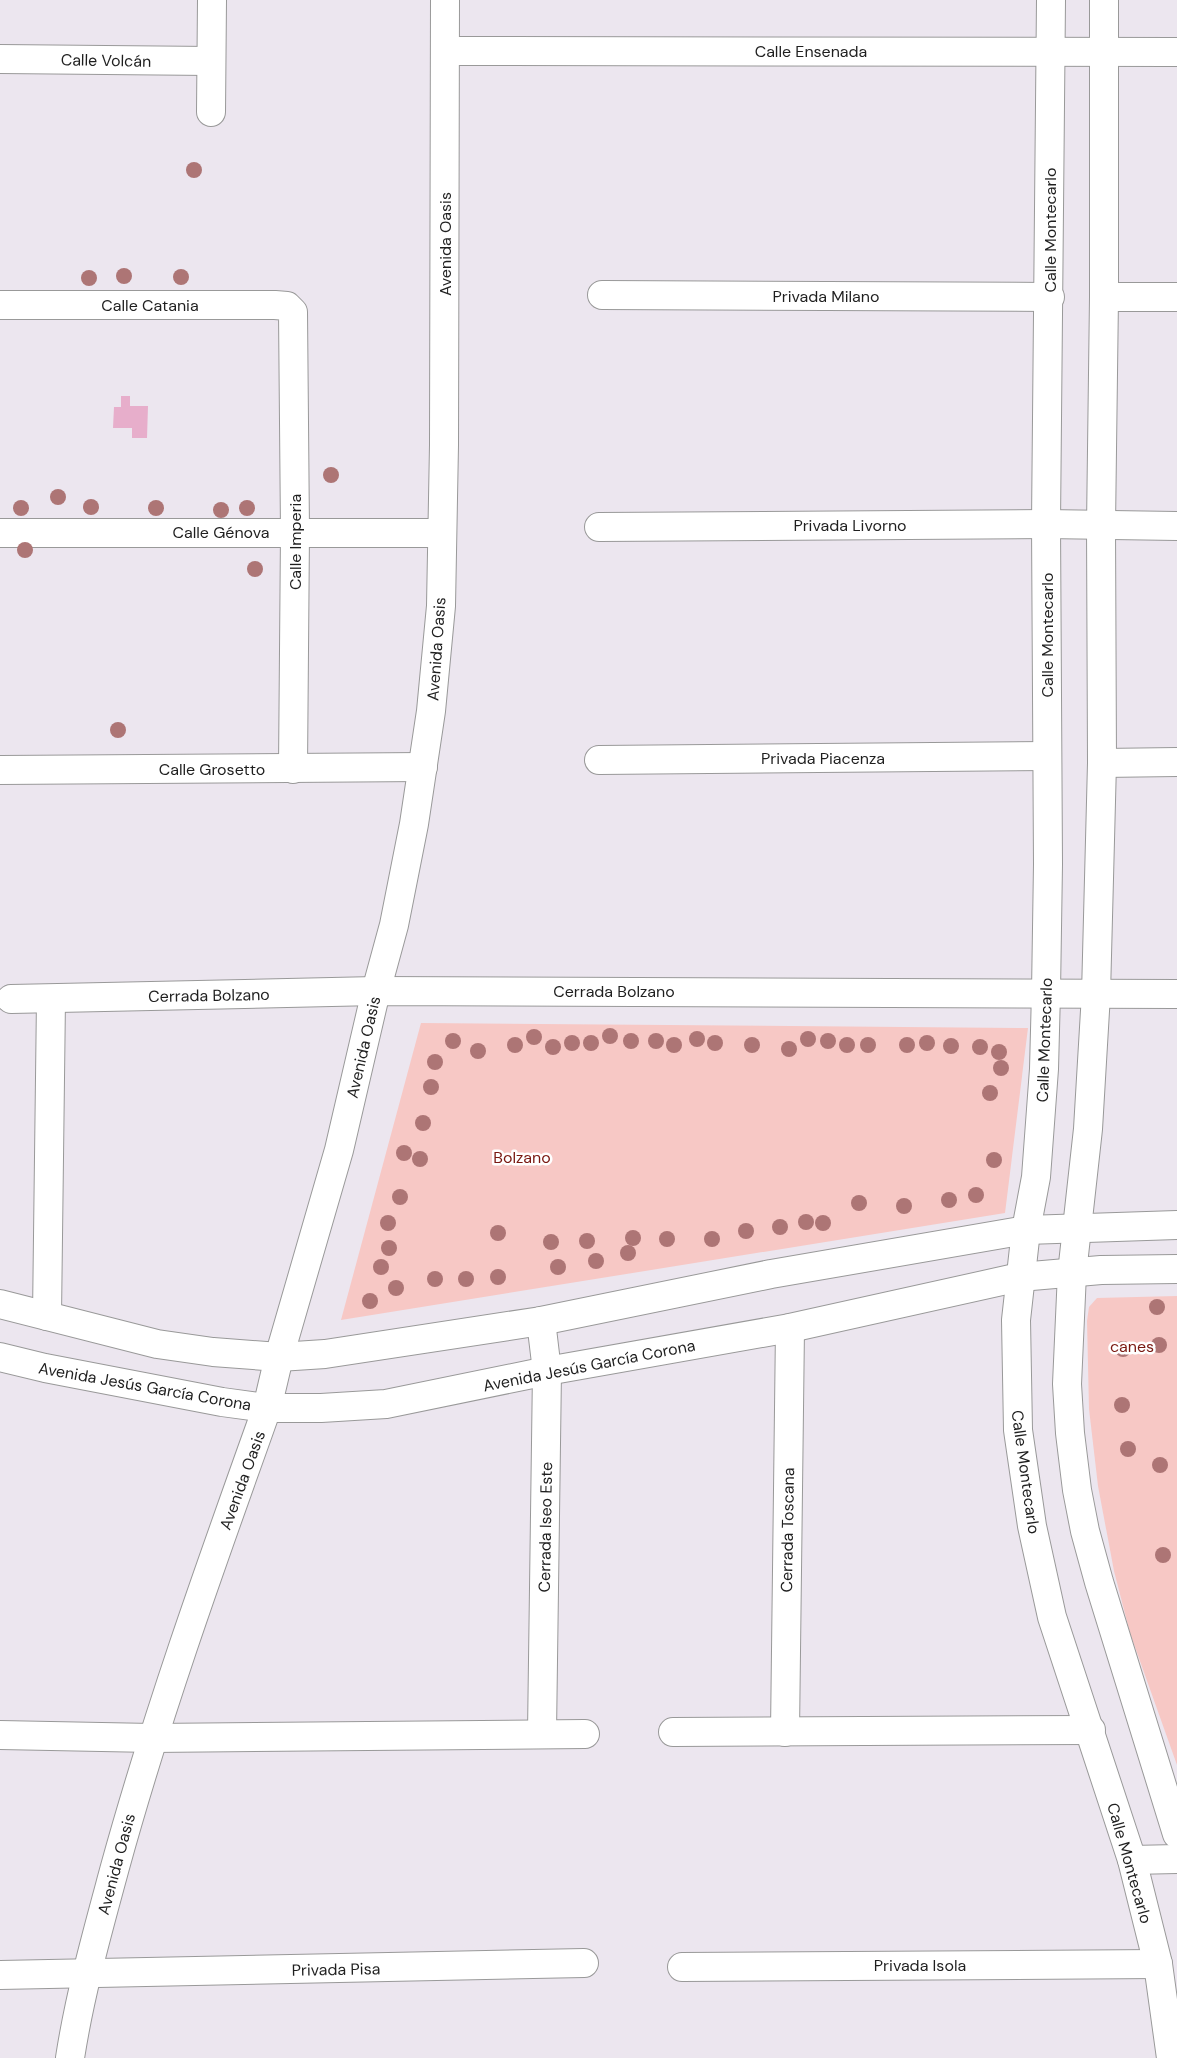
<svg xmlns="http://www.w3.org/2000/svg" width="1177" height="2058" viewBox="0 0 1177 2058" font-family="'DM Sans',sans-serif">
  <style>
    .grass { fill: #e7aecb }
    .park { fill: #f7c8c5 }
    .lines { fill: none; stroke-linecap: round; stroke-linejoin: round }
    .minor-casing { stroke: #999; stroke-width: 30 }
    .tertiary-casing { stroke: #999; stroke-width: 30 }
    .minor { stroke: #fff; stroke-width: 28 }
    .tertiary { stroke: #fff; stroke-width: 28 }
    .tree { fill: #ad7575 }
    .labels { text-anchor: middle; stroke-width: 5; stroke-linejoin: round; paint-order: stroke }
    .street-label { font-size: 16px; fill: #1f1f1f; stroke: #fff }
    .park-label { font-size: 16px; fill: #791811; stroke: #fff }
  </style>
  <rect width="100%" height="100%" fill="#ece6ef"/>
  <!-- grass -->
  <path class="grass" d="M 121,396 L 130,396 L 130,406 L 148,406 L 147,438 L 132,438 L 132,428 L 113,428 L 114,407 L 121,407 Z"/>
  <!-- park -->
  <g class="park">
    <path d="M 421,1023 L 1028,1028 L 1005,1213 L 341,1320 Z"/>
    <path d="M 1177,1296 L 1177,1765 L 1130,1633 L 1114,1571 L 1098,1486 L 1089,1409 L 1087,1321 L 1089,1307 L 1097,1298 Z"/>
  </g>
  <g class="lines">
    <!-- minor casing -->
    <g class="minor-casing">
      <g id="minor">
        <path d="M 445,51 L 1177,52"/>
        <path d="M 0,59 L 211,61"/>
        <path d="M 211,112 L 212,0"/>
        <path d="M 602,295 L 1050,297"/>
        <path d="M 1104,297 L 1177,297"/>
        <path d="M 0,305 L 275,305 L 287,306 L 293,312 L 295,532 L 293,769"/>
        <path d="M 599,527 L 1046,524 L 1177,526"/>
        <path d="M 0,533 L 441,533"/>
        <path d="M 599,760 L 1047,756"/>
        <path d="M 1102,763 L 1177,762"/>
        <path d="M 0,770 L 423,767"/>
        <path d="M 11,999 L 376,991 L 1177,994"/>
        <path d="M 47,1316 L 51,999"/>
        <path d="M 541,1321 L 547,1371 L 542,1733"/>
        <path d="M 673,1732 L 1091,1730"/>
        <path d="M 785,1732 L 790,1328"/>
        <path d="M 0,1735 L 152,1738 L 585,1734"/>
        <path d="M 1132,1860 L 1177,1859"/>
        <path d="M 682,1967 L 1158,1964"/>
        <path d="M 0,1975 L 584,1963"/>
        <path d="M 70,2058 C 80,1993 98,1930 115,1867 C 158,1711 213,1559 267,1408 L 279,1357 L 339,1150 L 376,991 L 394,925 L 414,824 L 431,711 L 441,606 L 444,445 L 445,0"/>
      </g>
    </g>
    <!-- tertiary casing -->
    <g class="tertiary-casing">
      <g id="tertiary">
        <path d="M 1051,0 L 1046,524 L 1048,864 L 1046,992 L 1044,1069 L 1036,1177 L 1026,1230 L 1016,1320 L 1018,1430 L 1032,1526 L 1052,1617 L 1132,1860 L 1158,1964 L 1171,2058"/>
        <path d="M 1104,0 L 1104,297 L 1101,526 L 1102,763 L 1096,994 L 1088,1129 L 1072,1273 L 1067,1384 L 1070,1433 L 1077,1490 L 1085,1531 L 1099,1582 L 1177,1834"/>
        <path d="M 0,1304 L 157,1344 L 213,1352 L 279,1357 L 325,1354 L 541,1321 L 771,1274 L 1026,1230 L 1177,1225"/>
        <path d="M 0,1357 L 45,1368 L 222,1402 L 267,1408 L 321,1408 L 386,1404 L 547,1371 L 790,1328 L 1020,1277 L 1101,1270 L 1177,1269"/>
      </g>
    </g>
    <!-- minor -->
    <use href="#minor" class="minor"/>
    <!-- tertiary -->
    <use href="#tertiary" class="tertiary"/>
  </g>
  <!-- trees -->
  <g class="tree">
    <circle cx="194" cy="170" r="8"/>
    <circle cx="124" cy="276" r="8"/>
    <circle cx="181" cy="277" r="8"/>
    <circle cx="89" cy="278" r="8"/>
    <circle cx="331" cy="475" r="8"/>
    <circle cx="58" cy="497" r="8"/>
    <circle cx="91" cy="507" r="8"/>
    <circle cx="21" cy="508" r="8"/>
    <circle cx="156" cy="508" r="8"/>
    <circle cx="247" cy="508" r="8"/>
    <circle cx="221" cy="510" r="8"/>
    <circle cx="25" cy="550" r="8"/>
    <circle cx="255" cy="569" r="8"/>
    <circle cx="118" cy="730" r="8"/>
    <circle cx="610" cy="1036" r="8"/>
    <circle cx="534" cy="1037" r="8"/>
    <circle cx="697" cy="1039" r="8"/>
    <circle cx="808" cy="1039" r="8"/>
    <circle cx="453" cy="1041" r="8"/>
    <circle cx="631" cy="1041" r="8"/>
    <circle cx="656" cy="1041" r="8"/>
    <circle cx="828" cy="1041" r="8"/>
    <circle cx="572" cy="1043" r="8"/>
    <circle cx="591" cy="1043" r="8"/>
    <circle cx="715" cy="1043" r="8"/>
    <circle cx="927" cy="1043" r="8"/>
    <circle cx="515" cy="1045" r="8"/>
    <circle cx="674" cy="1045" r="8"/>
    <circle cx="752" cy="1045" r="8"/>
    <circle cx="847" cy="1045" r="8"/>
    <circle cx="868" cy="1045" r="8"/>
    <circle cx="907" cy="1045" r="8"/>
    <circle cx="951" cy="1046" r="8"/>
    <circle cx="553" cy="1047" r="8"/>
    <circle cx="980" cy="1047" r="8"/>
    <circle cx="789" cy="1049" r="8"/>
    <circle cx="478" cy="1051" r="8"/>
    <circle cx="999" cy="1052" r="8"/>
    <circle cx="435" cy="1062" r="8"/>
    <circle cx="1001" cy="1068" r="8"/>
    <circle cx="431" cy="1087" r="8"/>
    <circle cx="990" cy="1093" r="8"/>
    <circle cx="423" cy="1123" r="8"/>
    <circle cx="404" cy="1153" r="8"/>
    <circle cx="420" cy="1159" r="8"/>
    <circle cx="994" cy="1160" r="8"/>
    <circle cx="976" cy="1195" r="8"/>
    <circle cx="400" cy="1197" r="8"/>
    <circle cx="949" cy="1200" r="8"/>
    <circle cx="859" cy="1203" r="8"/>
    <circle cx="904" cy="1206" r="8"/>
    <circle cx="806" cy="1222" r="8"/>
    <circle cx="388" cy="1223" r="8"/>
    <circle cx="823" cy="1223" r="8"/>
    <circle cx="780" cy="1227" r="8"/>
    <circle cx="746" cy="1231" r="8"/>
    <circle cx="498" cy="1233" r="8"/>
    <circle cx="633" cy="1238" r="8"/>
    <circle cx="667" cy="1239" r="8"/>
    <circle cx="712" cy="1239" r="8"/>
    <circle cx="587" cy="1241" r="8"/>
    <circle cx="551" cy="1242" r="8"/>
    <circle cx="389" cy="1248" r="8"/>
    <circle cx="628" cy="1253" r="8"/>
    <circle cx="596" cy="1261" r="8"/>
    <circle cx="381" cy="1267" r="8"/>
    <circle cx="558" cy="1267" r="8"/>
    <circle cx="498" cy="1277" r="8"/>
    <circle cx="435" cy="1279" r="8"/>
    <circle cx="466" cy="1279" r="8"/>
    <circle cx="396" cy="1288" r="8"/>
    <circle cx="370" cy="1301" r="8"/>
    <circle cx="1157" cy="1307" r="8"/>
    <circle cx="1159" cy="1345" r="8"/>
    <circle cx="1123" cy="1349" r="8"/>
    <circle cx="1122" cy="1405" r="8"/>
    <circle cx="1128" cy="1449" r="8"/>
    <circle cx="1160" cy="1465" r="8"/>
    <circle cx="1163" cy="1555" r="8"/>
  </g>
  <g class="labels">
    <!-- street labels -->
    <g class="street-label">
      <text x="811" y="57">Calle Ensenada</text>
      <text transform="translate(106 60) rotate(1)" y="6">Calle Volcán</text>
      <text transform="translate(1050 230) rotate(-90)" y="6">Calle Montecarlo</text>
      <text transform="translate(445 244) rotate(-90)" y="6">Avenida Oasis</text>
      <text x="826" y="302">Privada Milano</text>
      <text x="150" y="311">Calle Catania</text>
      <text x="850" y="531">Privada Livorno</text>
      <text x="221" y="538">Calle Génova</text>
      <text transform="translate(295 542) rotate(-90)" y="6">Calle Imperia</text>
      <text transform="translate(1047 635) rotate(-90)" y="6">Calle Montecarlo</text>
      <text transform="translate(436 649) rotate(-86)" y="6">Avenida Oasis</text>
      <text x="823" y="764">Privada Piacenza</text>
      <text x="212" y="775">Calle Grosetto</text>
      <text x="614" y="997">Cerrada Bolzano</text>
      <text transform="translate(209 995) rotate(-1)" y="6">Cerrada Bolzano</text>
      <text transform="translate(1044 1040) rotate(-88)" y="6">Calle Montecarlo</text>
      <text transform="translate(363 1047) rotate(-77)" y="6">Avenida Oasis</text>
      <text transform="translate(589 1365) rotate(-11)" y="6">Avenida Jesús García Corona</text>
      <text transform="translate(145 1386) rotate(10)" y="6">Avenida Jesús García Corona</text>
      <text transform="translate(1026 1472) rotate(82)" y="6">Calle Montecarlo</text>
      <text transform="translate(242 1480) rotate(-70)" y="6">Avenida Oasis</text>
      <text transform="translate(545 1527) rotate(-89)" y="6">Cerrada Iseo Este</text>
      <text transform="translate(787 1530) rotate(-89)" y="6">Cerrada Toscana</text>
      <text transform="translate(1130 1863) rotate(74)" y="6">Calle Montecarlo</text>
      <text transform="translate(116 1864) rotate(-75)" y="6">Avenida Oasis</text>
      <text x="920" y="1971">Privada Isola</text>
      <text transform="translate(336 1969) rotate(-1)" y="6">Privada Pisa</text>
    </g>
    <!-- park labels -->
    <g class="park-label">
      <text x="522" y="1163">Bolzano</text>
      <text x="1132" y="1352">canes</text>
    </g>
  </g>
</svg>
